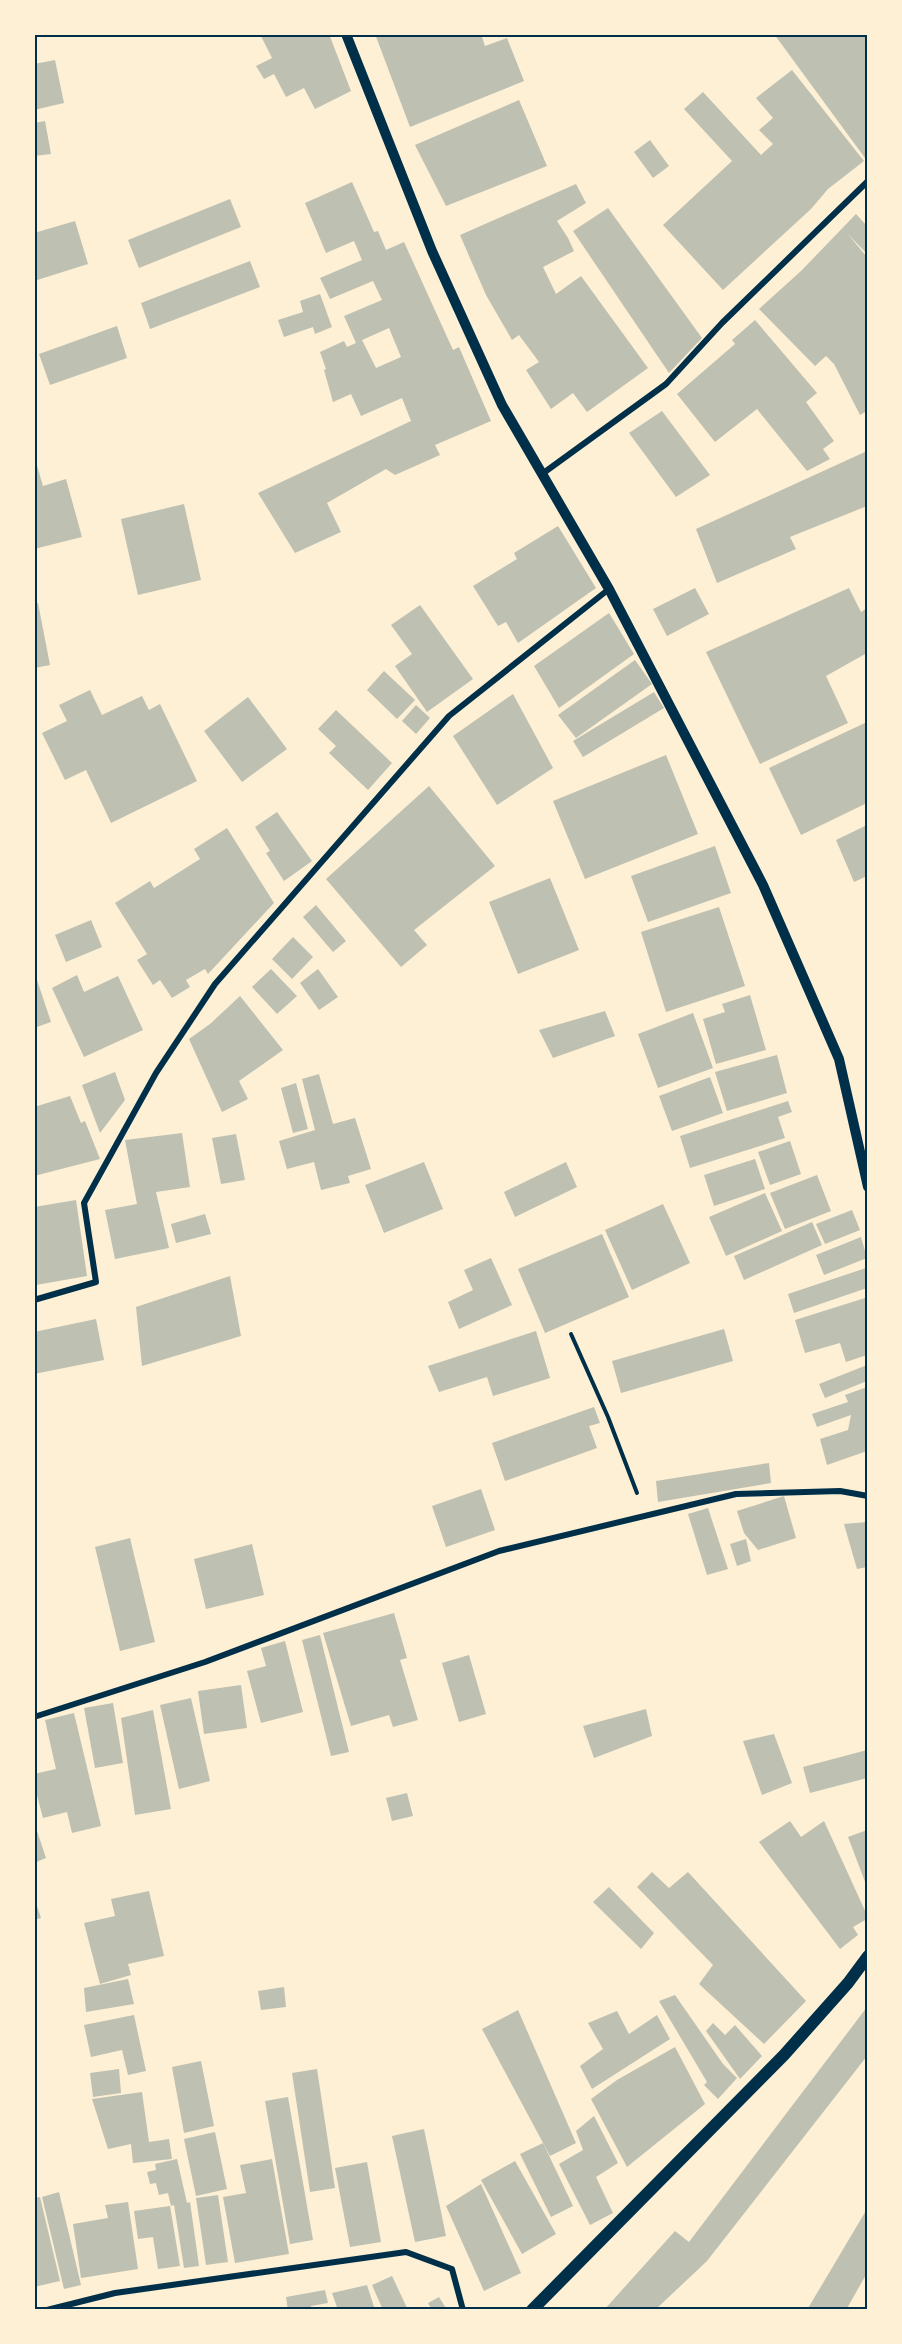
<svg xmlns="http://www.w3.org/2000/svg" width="902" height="2344" viewBox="0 0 902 2344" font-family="'Golos Text',sans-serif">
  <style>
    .building { fill: #bec0b2; fill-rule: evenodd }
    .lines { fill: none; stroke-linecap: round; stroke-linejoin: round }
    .path { stroke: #003049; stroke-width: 4 }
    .minor { stroke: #003049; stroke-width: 6 }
    .tertiary { stroke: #003049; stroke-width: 10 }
    .secondary { stroke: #003049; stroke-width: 12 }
    .neatline { fill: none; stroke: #003049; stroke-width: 2 }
  </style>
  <rect width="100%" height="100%" fill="#fdf0d5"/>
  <!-- building -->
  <g class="building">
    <path d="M 260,34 L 329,34 L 351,91 L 315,109 L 304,88 L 286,97 L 274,74 L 264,79 L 256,66 L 272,58 Z"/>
    <path d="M 375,34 L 481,34 L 485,46 L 507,38 L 524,81 L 410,127 Z"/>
    <path d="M 774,34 L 866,34 L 867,37 L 867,156 L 865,158 Z"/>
    <path d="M 55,60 L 64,103 L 34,110 L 34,64 Z"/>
    <path d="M 792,70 L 864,161 L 828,189 L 811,209 L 723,290 L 663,225 L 732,161 L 684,109 L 703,92 L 761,155 L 773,144 L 759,130 L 773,118 L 756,98 Z"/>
    <path d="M 519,100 L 547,166 L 446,206 L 415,145 Z"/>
    <path d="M 45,121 L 51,154 L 34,156 L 34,123 Z"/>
    <path d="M 650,140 L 669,166 L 653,178 L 634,152 Z"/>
    <path d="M 352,182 L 374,232 L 378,231 L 386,250 L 404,242 L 453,350 L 459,347 L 491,421 L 435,445 L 440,455 L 395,475 L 386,469 L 327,503 L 341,532 L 295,553 L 258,493 L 411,421 L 402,398 L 361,416 L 351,394 L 333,402 L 324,370 L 326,369 L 320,352 L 344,341 L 347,347 L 356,343 L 344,316 L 382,300 L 373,281 L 330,299 L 320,278 L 362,260 L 354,241 L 326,253 L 305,203 ZM 389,328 L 401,357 L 376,368 L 362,340 Z"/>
    <path d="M 576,184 L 586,203 L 557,221 L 568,238 L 574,251 L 543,267 L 556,294 L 581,276 L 648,368 L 587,412 L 573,393 L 551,409 L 526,370 L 539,362 L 519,335 L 512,340 L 486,295 L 460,235 Z"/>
    <path d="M 230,199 L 241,227 L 139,268 L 128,240 Z"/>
    <path d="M 608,208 L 702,338 L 669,373 L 573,231 Z"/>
    <path d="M 856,214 L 867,226 L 867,254 L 847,233 L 867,257 L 867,411 L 860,415 L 834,364 L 826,356 L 815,366 L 759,309 L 801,271 Z"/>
    <path d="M 75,221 L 88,264 L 34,281 L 34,233 Z"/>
    <path d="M 250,261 L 260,287 L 150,329 L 141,303 Z"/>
    <path d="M 320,294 L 332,327 L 315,334 L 313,327 L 284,337 L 278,320 L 303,312 L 300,301 Z"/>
    <path d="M 755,320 L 817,393 L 806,402 L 834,441 L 823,449 L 830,459 L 807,471 L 757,409 L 715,442 L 677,394 L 735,344 L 732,340 Z"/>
    <path d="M 117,326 L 127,358 L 50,385 L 39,354 Z"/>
    <path d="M 662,411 L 710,475 L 676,497 L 629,433 Z"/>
    <path d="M 867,451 L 867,506 L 790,537 L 796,549 L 717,583 L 696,529 Z"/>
    <path d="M 34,462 L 36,462 L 43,486 L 66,479 L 82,537 L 34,549 Z"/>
    <path d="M 184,504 L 201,580 L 138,595 L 121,519 Z"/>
    <path d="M 558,526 L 596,588 L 518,643 L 506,622 L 498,626 L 473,586 L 517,559 L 514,553 Z"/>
    <path d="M 695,588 L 709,614 L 667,636 L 653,609 Z"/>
    <path d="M 849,588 L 861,612 L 867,608 L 867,653 L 826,676 L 848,723 L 760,764 L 706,652 Z"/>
    <path d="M 38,603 L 50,665 L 34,668 L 34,604 Z"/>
    <path d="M 420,605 L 473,679 L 427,712 L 395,666 L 412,654 L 391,625 Z"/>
    <path d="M 609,613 L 634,654 L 559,708 L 534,666 Z"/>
    <path d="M 635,660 L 652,684 L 576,738 L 558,715 Z"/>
    <path d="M 384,671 L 415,700 L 397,719 L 367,690 Z"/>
    <path d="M 90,690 L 102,715 L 142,696 L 149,710 L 160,704 L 197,781 L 111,823 L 86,770 L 65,780 L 42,733 L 67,721 L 59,705 Z"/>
    <path d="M 654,692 L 664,708 L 583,757 L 573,741 Z"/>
    <path d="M 513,694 L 553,768 L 497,805 L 453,736 Z"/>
    <path d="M 248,697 L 287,749 L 242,782 L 204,731 Z"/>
    <path d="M 416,705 L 430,718 L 416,734 L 402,721 Z"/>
    <path d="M 336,710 L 392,763 L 368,790 L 329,753 L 336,746 L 318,729 Z"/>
    <path d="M 867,722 L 867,803 L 801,835 L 769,768 Z"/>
    <path d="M 666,755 L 698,834 L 585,879 L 553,801 Z"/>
    <path d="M 429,786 L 495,866 L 414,930 L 427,945 L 401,967 L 326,879 Z"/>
    <path d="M 277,812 L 312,861 L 284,881 L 266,853 L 270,851 L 255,827 Z"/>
    <path d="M 867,825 L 867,876 L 854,882 L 836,840 Z"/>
    <path d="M 227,828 L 274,903 L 208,974 L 205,969 L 186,980 L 190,987 L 172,998 L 160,980 L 153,985 L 137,960 L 147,954 L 115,903 L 150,881 L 154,888 L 200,859 L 194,849 Z"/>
    <path d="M 715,846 L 731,893 L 648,922 L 631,876 Z"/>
    <path d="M 550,878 L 579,950 L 518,974 L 489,902 Z"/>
    <path d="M 316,905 L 346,941 L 333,952 L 303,917 Z"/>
    <path d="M 719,907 L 745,986 L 666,1012 L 641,932 Z"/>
    <path d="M 91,920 L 102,947 L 66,962 L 55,935 Z"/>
    <path d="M 293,937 L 313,957 L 292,979 L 272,959 Z"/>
    <path d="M 271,969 L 297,996 L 277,1014 L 252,987 Z"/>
    <path d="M 318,969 L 338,997 L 319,1010 L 300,983 Z"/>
    <path d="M 35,974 L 51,1022 L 34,1028 L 34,975 Z"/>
    <path d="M 77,975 L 84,992 L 118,976 L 143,1030 L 84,1057 L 52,988 Z"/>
    <path d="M 750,995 L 766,1050 L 716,1064 L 703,1019 L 725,1012 L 722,1004 Z"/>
    <path d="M 240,996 L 283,1050 L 239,1081 L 248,1099 L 222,1112 L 189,1039 L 210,1024 Z"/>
    <path d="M 605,1011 L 615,1036 L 553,1058 L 539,1030 Z"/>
    <path d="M 693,1013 L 713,1068 L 658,1088 L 638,1034 Z"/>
    <path d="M 777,1055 L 787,1093 L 727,1111 L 715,1072 Z"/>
    <path d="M 115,1072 L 125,1100 L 100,1133 L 82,1085 Z"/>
    <path d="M 319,1074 L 333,1124 L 355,1118 L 371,1169 L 348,1176 L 350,1183 L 321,1190 L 314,1162 L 287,1169 L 279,1141 L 315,1130 L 302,1079 Z"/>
    <path d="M 710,1077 L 723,1113 L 672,1131 L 659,1096 Z"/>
    <path d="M 296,1083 L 308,1129 L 293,1133 L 281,1088 Z"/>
    <path d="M 70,1096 L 81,1123 L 85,1121 L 100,1159 L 34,1176 L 34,1107 Z"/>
    <path d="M 788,1101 L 792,1112 L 778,1117 L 785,1138 L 690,1168 L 680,1136 Z"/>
    <path d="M 182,1133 L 190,1187 L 156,1192 L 169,1248 L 115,1259 L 105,1210 L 137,1204 L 125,1140 Z"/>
    <path d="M 236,1134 L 245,1180 L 221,1184 L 212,1138 Z"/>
    <path d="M 790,1141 L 801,1174 L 770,1185 L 758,1152 Z"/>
    <path d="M 755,1159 L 765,1189 L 714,1206 L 704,1175 Z"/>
    <path d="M 424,1162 L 443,1209 L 384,1233 L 365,1185 Z"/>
    <path d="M 566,1162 L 577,1187 L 515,1217 L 504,1192 Z"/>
    <path d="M 817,1175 L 831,1211 L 785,1229 L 770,1193 Z"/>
    <path d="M 765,1193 L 782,1231 L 726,1256 L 709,1217 Z"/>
    <path d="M 76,1200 L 87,1276 L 36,1285 L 34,1207 Z"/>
    <path d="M 663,1204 L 690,1263 L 632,1290 L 605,1230 Z"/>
    <path d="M 852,1210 L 860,1230 L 825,1244 L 816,1224 Z"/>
    <path d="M 205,1214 L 211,1234 L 176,1243 L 171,1224 Z"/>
    <path d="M 812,1222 L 822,1245 L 744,1280 L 734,1256 Z"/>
    <path d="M 602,1234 L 629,1297 L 545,1333 L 518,1269 Z"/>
    <path d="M 861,1237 L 867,1258 L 824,1275 L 816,1255 Z"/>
    <path d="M 491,1258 L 512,1305 L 459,1329 L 448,1302 L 473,1290 L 464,1270 Z"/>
    <path d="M 866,1268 L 867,1288 L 794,1313 L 788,1294 Z"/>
    <path d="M 230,1276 L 241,1336 L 142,1366 L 136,1307 Z"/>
    <path d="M 865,1298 L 867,1308 L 867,1355 L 846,1362 L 840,1343 L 805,1353 L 795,1320 Z"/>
    <path d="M 96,1319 L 104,1360 L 34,1374 L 34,1332 Z"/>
    <path d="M 724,1329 L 733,1361 L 621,1393 L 612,1361 Z"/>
    <path d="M 536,1331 L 550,1378 L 493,1396 L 487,1377 L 439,1392 L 428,1366 Z"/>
    <path d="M 867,1365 L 867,1381 L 825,1398 L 819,1384 Z"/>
    <path d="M 867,1387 L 867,1451 L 827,1465 L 820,1439 L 848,1430 L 851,1415 L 817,1427 L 812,1414 L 848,1402 L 845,1395 Z"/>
    <path d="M 594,1407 L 600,1423 L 589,1426 L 597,1448 L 505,1481 L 492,1443 Z"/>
    <path d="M 769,1463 L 771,1483 L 658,1502 L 656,1481 Z"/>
    <path d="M 481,1489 L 495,1530 L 446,1547 L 432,1506 Z"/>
    <path d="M 784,1496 L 796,1538 L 758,1550 L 744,1533 L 737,1511 Z"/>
    <path d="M 708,1508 L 728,1569 L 707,1575 L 688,1514 Z"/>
    <path d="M 867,1522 L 867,1567 L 857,1569 L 844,1524 Z"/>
    <path d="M 130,1538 L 155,1642 L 120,1651 L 95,1547 Z"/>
    <path d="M 746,1539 L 751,1561 L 737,1566 L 730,1544 Z"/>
    <path d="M 252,1544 L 264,1595 L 206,1609 L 194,1559 Z"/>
    <path d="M 394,1613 L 407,1658 L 400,1660 L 418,1720 L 393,1727 L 389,1715 L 351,1726 L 323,1633 Z"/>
    <path d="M 320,1635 L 349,1752 L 331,1756 L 302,1640 Z"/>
    <path d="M 285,1641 L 303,1712 L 261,1723 L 247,1671 L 266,1666 L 261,1648 Z"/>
    <path d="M 469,1655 L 486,1714 L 459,1722 L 442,1663 Z"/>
    <path d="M 241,1685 L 247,1728 L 204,1734 L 198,1691 Z"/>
    <path d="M 191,1698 L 210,1781 L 179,1789 L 160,1705 Z"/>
    <path d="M 113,1703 L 123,1763 L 95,1768 L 84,1708 Z"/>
    <path d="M 646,1709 L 652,1736 L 594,1758 L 583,1726 Z"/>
    <path d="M 153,1710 L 171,1809 L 135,1815 L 121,1718 Z"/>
    <path d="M 74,1713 L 101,1826 L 72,1833 L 67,1812 L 43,1818 L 34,1784 L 34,1774 L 56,1769 L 45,1720 Z"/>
    <path d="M 774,1734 L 792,1783 L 762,1795 L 743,1741 Z"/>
    <path d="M 867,1750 L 867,1762 L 865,1762 L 867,1778 L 810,1793 L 803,1767 Z"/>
    <path d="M 407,1793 L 413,1816 L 392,1821 L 386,1798 Z"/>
    <path d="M 790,1821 L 801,1837 L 824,1821 L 867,1915 L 867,1919 L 853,1927 L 858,1935 L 840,1949 L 759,1842 Z"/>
    <path d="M 34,1822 L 46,1858 L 34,1863 Z"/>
    <path d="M 867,1830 L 867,1887 L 848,1837 Z"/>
    <path d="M 652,1872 L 669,1888 L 688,1872 L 806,2001 L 764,2044 L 699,1984 L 713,1965 L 637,1887 Z"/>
    <path d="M 609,1887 L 654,1933 L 641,1949 L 593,1902 Z"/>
    <path d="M 149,1891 L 164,1956 L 128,1964 L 131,1975 L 100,1984 L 84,1923 L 115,1916 L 111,1899 Z"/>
    <path d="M 34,1897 L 41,1918 L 34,1920 Z"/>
    <path d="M 128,1979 L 134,2004 L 86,2012 L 84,1988 Z"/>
    <path d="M 284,1987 L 286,2007 L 261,2010 L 258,1991 Z"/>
    <path d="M 675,1995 L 723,2064 L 737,2078 L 718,2099 L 704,2085 L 707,2082 L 659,2001 Z"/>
    <path d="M 867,2007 L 867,2056 L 707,2261 L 655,2310 L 604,2310 L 675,2231 L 689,2242 Z"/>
    <path d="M 518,2010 L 576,2143 L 550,2156 L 482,2029 Z"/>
    <path d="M 617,2011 L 629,2034 L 657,2015 L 670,2039 L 592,2089 L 580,2066 L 603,2049 L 588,2023 Z"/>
    <path d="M 134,2015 L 146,2071 L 128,2075 L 122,2050 L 91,2057 L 84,2025 Z"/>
    <path d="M 713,2023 L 725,2035 L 735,2025 L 762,2056 L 740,2079 L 706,2031 Z"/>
    <path d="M 675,2047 L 705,2104 L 627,2167 L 591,2099 L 617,2080 Z"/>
    <path d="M 201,2061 L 214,2126 L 184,2133 L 172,2067 Z"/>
    <path d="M 119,2069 L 121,2093 L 93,2097 L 90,2073 Z"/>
    <path d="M 317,2069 L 335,2188 L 310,2192 L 292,2073 Z"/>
    <path d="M 142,2092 L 149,2142 L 169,2139 L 172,2159 L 133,2163 L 131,2144 L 108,2149 L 92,2099 Z"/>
    <path d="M 288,2097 L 313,2240 L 290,2244 L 265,2101 Z"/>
    <path d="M 594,2116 L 618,2163 L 596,2177 L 613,2213 L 590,2225 L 559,2164 L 583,2150 L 576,2131 Z"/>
    <path d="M 424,2129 L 446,2236 L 415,2242 L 392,2136 Z"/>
    <path d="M 215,2132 L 227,2189 L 196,2196 L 184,2139 Z"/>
    <path d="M 543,2143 L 573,2206 L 551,2217 L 520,2154 Z"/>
    <path d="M 177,2159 L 187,2203 L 190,2202 L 199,2266 L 184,2268 L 174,2205 L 171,2206 L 168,2193 L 159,2195 L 156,2183 L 150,2184 L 147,2172 L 156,2170 L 155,2164 Z"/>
    <path d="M 272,2159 L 289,2254 L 235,2263 L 223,2197 L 246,2193 L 240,2165 Z"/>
    <path d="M 515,2161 L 556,2234 L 522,2254 L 481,2180 Z"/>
    <path d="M 367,2162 L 381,2242 L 350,2247 L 335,2168 Z"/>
    <path d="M 481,2184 L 521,2273 L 484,2291 L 446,2206 Z"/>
    <path d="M 59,2192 L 81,2285 L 64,2289 L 42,2197 Z"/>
    <path d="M 218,2195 L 228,2262 L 206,2265 L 196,2198 Z"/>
    <path d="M 40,2197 L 60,2281 L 34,2287 L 34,2198 Z"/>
    <path d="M 128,2202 L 138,2269 L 81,2278 L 73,2224 L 108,2218 L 105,2205 Z"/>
    <path d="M 170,2206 L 180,2266 L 158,2269 L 153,2237 L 138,2239 L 134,2211 Z"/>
    <path d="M 867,2209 L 867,2273 L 846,2310 L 807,2310 Z"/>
    <path d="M 392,2276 L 408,2310 L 383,2310 L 372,2285 Z"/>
    <path d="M 367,2285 L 375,2310 L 338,2310 L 332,2293 Z"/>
    <path d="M 325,2290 L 328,2303 L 311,2306 L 311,2310 L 288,2310 L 286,2297 Z"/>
    <path d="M 439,2297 L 447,2310 L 432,2310 L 428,2303 Z"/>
  </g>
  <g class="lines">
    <!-- path -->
    <path class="path" d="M 571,1334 L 608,1417 L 637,1493"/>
    <!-- minor -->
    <g class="minor">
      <path d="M 542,474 L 666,384 L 722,323 L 868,181"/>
      <path d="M 34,1300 L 96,1282 L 84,1203 L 156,1073 L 215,984 L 449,716 L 609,589"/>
      <path d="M 34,1717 L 205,1662 L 499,1551 L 736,1494 L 840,1491 L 868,1496"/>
      <path d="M 47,2310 L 115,2293 L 406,2252 L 452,2269 L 463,2310"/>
    </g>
    <!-- tertiary -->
    <path class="tertiary" d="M 346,34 L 432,251 L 502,405 L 609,589 L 763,885 L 839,1059 L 868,1187"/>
    <!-- secondary -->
    <path class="secondary" d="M 532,2310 L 784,2055 L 848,1983 L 868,1956"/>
  </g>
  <!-- border -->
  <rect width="902" height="2344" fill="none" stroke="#fdf0d5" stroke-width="72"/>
  <rect x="36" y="36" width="830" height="2272" class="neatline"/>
</svg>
